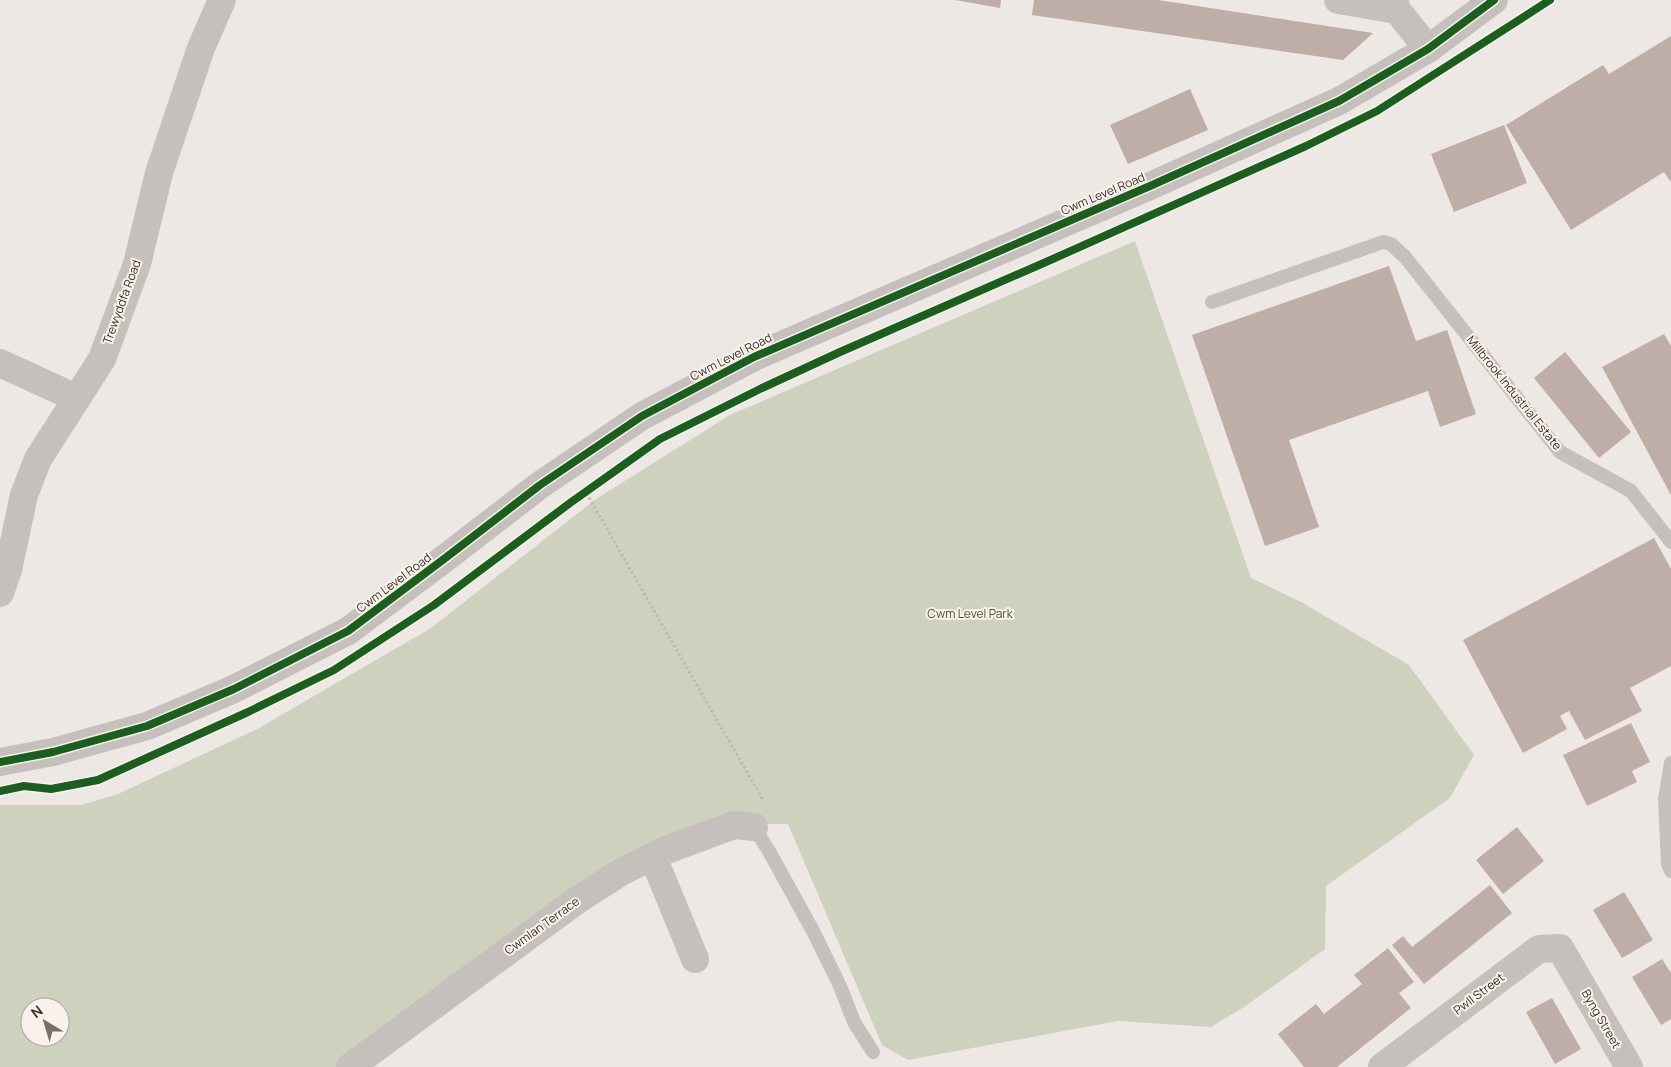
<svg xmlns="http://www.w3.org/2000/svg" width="1671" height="1067" viewBox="0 0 1671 1067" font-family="Manrope,sans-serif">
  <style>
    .green { fill: #cfd1bf; fill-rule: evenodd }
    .building { fill: #bfada7 }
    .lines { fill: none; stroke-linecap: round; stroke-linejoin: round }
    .path { stroke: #bfb9b5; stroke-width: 3; stroke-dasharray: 2.5 2.5; stroke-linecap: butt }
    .service { stroke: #c6c0bd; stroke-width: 14 }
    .minor { stroke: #c6c0bd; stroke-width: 28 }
    .tertiary { stroke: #c6c0bd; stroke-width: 28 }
    .cycleway-casing { stroke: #f9f2ec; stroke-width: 11 }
    .cycleway { stroke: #1b5e20; stroke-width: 8 }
    .labels { text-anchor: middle; stroke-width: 4; stroke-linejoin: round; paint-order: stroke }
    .street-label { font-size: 12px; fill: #372e2b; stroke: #f9f2ec }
    .park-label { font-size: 12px; fill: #485331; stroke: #f9f2ec }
  </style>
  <rect width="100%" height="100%" fill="#ede8e4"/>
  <!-- green -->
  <path class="green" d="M 1135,241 L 1251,578 L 1301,602 L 1409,665 L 1474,755 L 1450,798 L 1326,886 L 1325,949 L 1244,1007 L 1211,1027 L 1118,1021 L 908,1060 L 882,1045 L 788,824 L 769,824 L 728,816 L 340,1067 L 0,1067 L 0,805 L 81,805 L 118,794 L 259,728 L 431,628 L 596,499 L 730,415 ZM 30,1007 L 60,1007 L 60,1037 L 30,1037 Z"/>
  <!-- building -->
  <g class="building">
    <path d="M 955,0 L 1001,0 L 1000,8 Z"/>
    <path d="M 1034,0 L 1158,0 L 1373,33 L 1343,60 L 1032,15 Z"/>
    <path d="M 1671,36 L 1671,182 L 1664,172 L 1571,230 L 1506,125 L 1603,65 L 1609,74 Z"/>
    <path d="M 1190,89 L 1208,130 L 1128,164 L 1110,125 Z"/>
    <path d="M 1504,125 L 1527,183 L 1454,212 L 1431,154 Z"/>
    <path d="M 1389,266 L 1416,341 L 1447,330 L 1476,414 L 1440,427 L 1428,391 L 1289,440 L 1319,527 L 1265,546 L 1192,335 Z"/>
    <path d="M 1664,334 L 1671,346 L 1671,495 L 1602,367 Z"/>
    <path d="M 1565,352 L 1631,432 L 1599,458 L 1534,378 Z"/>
    <path d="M 1654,538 L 1671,569 L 1671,666 L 1630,688 L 1642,711 L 1585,740 L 1569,711 L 1560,716 L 1567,729 L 1523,753 L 1463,640 Z"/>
    <path d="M 1631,723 L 1650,762 L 1632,771 L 1637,782 L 1587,806 L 1563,755 Z"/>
    <path d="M 1517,827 L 1544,861 L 1503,894 L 1476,860 Z"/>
    <path d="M 1490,885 L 1512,913 L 1424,984 L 1392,945 L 1403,936 L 1412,947 Z"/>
    <path d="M 1624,892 L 1653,940 L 1622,958 L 1593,910 Z"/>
    <path d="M 1388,948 L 1414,982 L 1399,993 L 1411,1008 L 1337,1067 L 1304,1067 L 1278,1034 L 1316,1004 L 1324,1014 L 1362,984 L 1354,975 Z"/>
    <path d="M 1662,959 L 1671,973 L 1671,1019 L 1661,1025 L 1632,977 Z"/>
    <path d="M 1552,998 L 1581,1049 L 1555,1064 L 1526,1012 Z"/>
  </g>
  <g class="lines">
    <!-- path -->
    <path class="path" d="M 584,489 L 763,800"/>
    <!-- service -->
    <g class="service">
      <path d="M 1212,302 L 1383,242 L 1391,244 L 1405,257 L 1560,452 L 1631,491 L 1671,542"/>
      <path d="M 1671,763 L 1665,799 L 1668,864 L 1671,871"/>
      <path d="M 754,827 L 770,853 L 813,931 L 840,986 L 854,1022 L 873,1052"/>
    </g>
    <!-- minor -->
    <g class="minor">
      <path d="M 1338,0 L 1397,10"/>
      <path d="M 1394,0 L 1397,10 L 1428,49"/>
      <path d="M 0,363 L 76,398"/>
      <path d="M 0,593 L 8,570 L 24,495 L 38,459 L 102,359 L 137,264 L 159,173 L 201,48 L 222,0"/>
      <path d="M 653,857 L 695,959"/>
      <path d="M 350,1067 L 576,901 L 621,872 L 661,852 L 734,825 L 754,827"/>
      <path d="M 1382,1067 L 1539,949 L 1560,948 L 1629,1067"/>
    </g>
    <!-- tertiary -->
    <path class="tertiary" d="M 0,762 L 53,752 L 147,726 L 234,689 L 348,631 L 444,559 L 540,485 L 642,416 L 754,357 L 1150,186 L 1339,101 L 1428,49 L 1494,0"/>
    <!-- cycleway casing -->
    <g class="cycleway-casing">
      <g id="cycleway">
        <path d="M 0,762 L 53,752 L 147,726 L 234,689 L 348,631 L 444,559 L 540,485 L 642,416 L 754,357 L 1150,186 L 1339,101 L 1428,49 L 1494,0"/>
        <path d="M 0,791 L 24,786 L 51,789 L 98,780 L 248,712 L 334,670 L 434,605 L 570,503 L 660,439 L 762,388 L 840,352 L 1046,262 L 1306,146 L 1377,111 L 1550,0"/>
      </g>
    </g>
    <!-- cycleway -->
    <use href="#cycleway" class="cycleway"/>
  </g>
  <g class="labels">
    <!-- street labels -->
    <g class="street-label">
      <text transform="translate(1103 194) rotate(-23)" y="4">Cwm Level Road</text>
      <text transform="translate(122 302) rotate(-70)" y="4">Trewyddfa Road</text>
      <text transform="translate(731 357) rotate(-27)" y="4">Cwm Level Road</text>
      <text transform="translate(1514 393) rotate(51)" y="4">Millbrook Industrial Estate</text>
      <text transform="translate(394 583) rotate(-37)" y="4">Cwm Level Road</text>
      <text transform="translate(542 926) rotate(-36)" y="4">Cwmlan Terrace</text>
      <text transform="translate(1479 994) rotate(-37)" y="4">Pwll Street</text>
      <text transform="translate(1601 1019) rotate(60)" y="4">Byng Street</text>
    </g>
    <!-- park labels -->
    <g class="park-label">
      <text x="970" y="618">Cwm Level Park</text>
    </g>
  </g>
  <!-- north arrow -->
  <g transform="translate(45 1022) rotate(322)"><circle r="24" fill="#f9f2ec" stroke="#aba49f"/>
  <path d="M0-4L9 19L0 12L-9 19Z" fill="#776f6c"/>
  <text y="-8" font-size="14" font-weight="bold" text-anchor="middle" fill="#372e2b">N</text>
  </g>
</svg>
